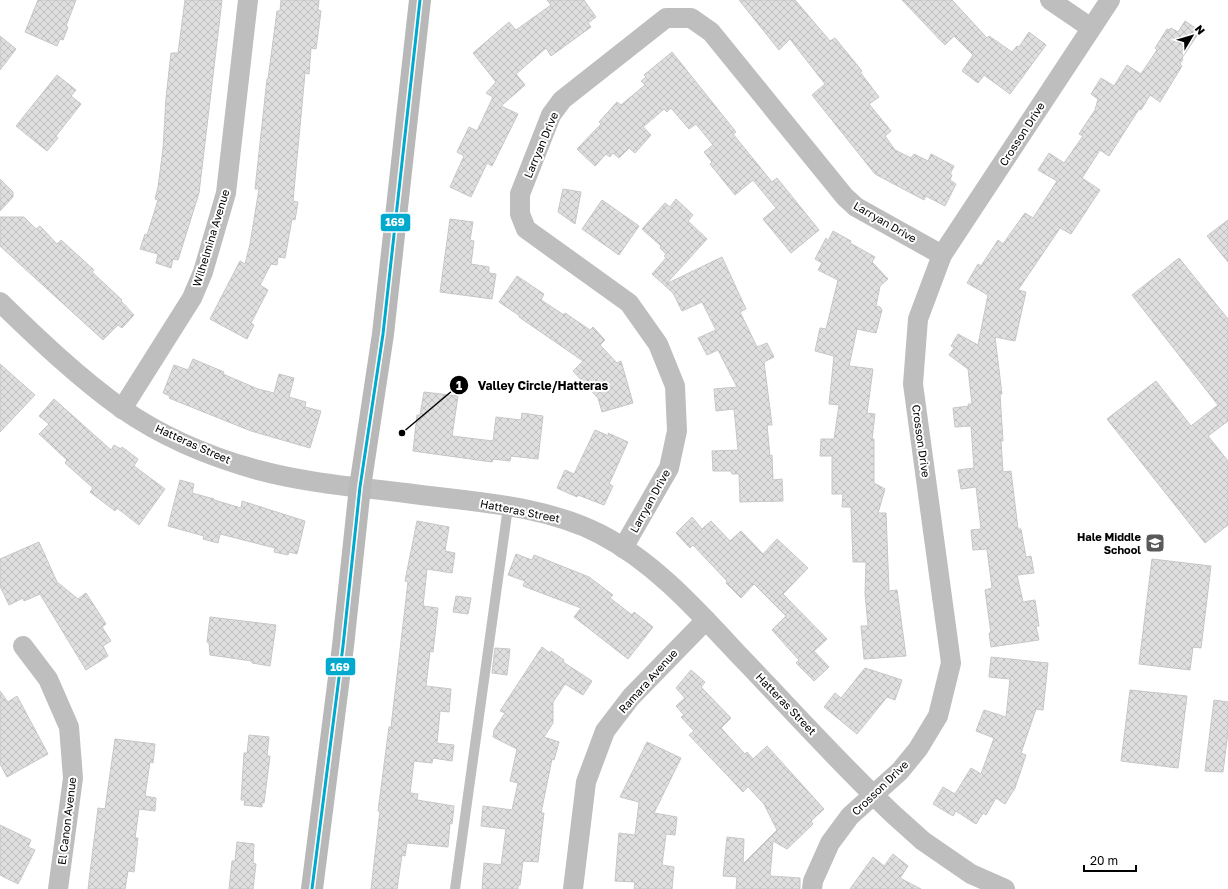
<svg xmlns="http://www.w3.org/2000/svg" width="1228" height="889" viewBox="0 0 1228 889" font-family="'Golos Text',sans-serif">
  <style>
    .building { fill: url(#building-cross-hatch); stroke: #c7c7c7 }
    .lines { fill: none; stroke-linecap: round; stroke-linejoin: round }
    .service { stroke: #bebebe; stroke-width: 10 }
    .minor { stroke: #bebebe; stroke-width: 20 }
    .secondary { stroke: #b8b8b8; stroke-width: 22 }
    .bus-1-casing { stroke: #fff; stroke-width: 6 }
    .bus-1 { stroke: #00a9ce; stroke-width: 3 }
    .labels { text-anchor: middle; stroke-width: 4; stroke-linejoin: round; paint-order: stroke }
    .street-label { font-size: 11px; fill: #000; stroke: #fff }
    .poi-label { font-size: 11px; font-weight: bold; fill: #000; stroke: #fff; text-anchor: end }
    .leader { fill: none; stroke: #000; stroke-width: 1.5 }
    .callout-dot { fill: #000; stroke: #fff; stroke-width: 1.5 }
    .mark-label { font-size: 12px; text-anchor: middle; font-weight: bold; fill: #fff }
    .callout-label { font-size: 12px; text-anchor: middle; font-weight: bold; fill: #000; stroke: #fff; stroke-width: 4; stroke-linejoin: round; paint-order: stroke }
    .line-badge { stroke: #fff; stroke-width: 1.5 }
    .badge-label { font-size: 11px; text-anchor: middle; font-weight: bold; fill: #fff }
  </style>
  <defs>
    <pattern id="building-cross-hatch" width="8" height="8" patternUnits="userSpaceOnUse"><rect width="8" height="8" fill="#dfdfdf"/><path d="M0 0l8 8M0 8l8-8" fill="none" stroke="#bebebe"/></pattern>
  </defs>
  <rect width="100%" height="100%" fill="#fff"/>
  <!-- building -->
  <g class="building">
    <path d="M 38,0 L 76,0 L 66,26 L 68,27 L 63,40 L 60,39 L 57,46 L 25,32 Z"/>
    <path d="M 185,0 L 222,0 L 199,193 L 178,260 L 173,259 L 171,268 L 156,263 L 158,254 L 140,249 L 145,234 L 147,235 L 158,200 L 155,199 L 158,187 L 163,149 L 166,98 L 171,53 L 178,53 Z"/>
    <path d="M 281,0 L 319,0 L 318,10 L 321,11 L 316,49 L 311,48 L 309,74 L 305,73 L 293,201 L 298,202 L 295,220 L 292,219 L 285,258 L 278,257 L 277,265 L 271,264 L 260,285 L 268,290 L 251,323 L 254,325 L 247,339 L 210,319 L 240,261 L 245,264 L 250,244 L 259,189 L 255,189 L 267,79 L 268,79 L 277,11 L 280,11 Z"/>
    <path d="M 547,0 L 584,0 L 596,17 L 588,23 L 591,27 L 551,56 L 546,48 L 516,74 L 525,85 L 501,106 L 518,114 L 492,166 L 487,163 L 471,197 L 450,187 L 464,156 L 457,152 L 469,127 L 477,131 L 493,97 L 486,93 L 496,82 L 473,53 L 509,22 L 516,30 L 551,5 Z"/>
    <path d="M 739,0 L 795,0 L 830,41 L 835,38 L 862,71 L 860,72 L 879,97 L 869,104 L 891,131 L 885,136 L 895,150 L 911,158 L 914,154 L 928,161 L 931,154 L 954,166 L 950,174 L 952,175 L 950,180 L 956,184 L 945,206 L 926,196 L 924,200 L 875,174 L 812,95 L 825,84 L 790,39 L 779,50 Z"/>
    <path d="M 902,0 L 952,0 L 987,38 L 989,36 L 1012,52 L 1017,46 L 1019,47 L 1029,32 L 1046,45 L 1010,94 L 984,75 L 978,83 L 962,71 L 973,55 L 954,36 L 945,45 Z"/>
    <path d="M 1185,21 L 1200,31 L 1182,58 L 1183,59 L 1180,64 L 1182,66 L 1160,102 L 1150,95 L 1141,110 L 1139,109 L 1109,156 L 1100,150 L 1082,178 L 1100,190 L 1071,234 L 1060,228 L 1018,290 L 1026,292 L 1015,341 L 995,337 L 1002,394 L 1000,394 L 1003,441 L 1001,441 L 1003,472 L 1011,471 L 1018,529 L 1021,529 L 1026,557 L 1031,556 L 1034,573 L 1017,575 L 1023,602 L 1035,600 L 1039,626 L 1036,626 L 1039,640 L 991,647 L 989,633 L 991,633 L 985,590 L 992,588 L 987,549 L 973,550 L 971,530 L 981,529 L 976,487 L 961,489 L 958,470 L 974,468 L 971,426 L 955,427 L 953,408 L 969,406 L 968,404 L 972,404 L 968,369 L 949,355 L 954,348 L 951,346 L 958,334 L 978,345 L 988,295 L 967,283 L 978,264 L 981,266 L 998,240 L 1003,244 L 1025,213 L 1033,218 L 1057,181 L 1038,170 L 1049,153 L 1064,163 L 1083,136 L 1079,134 L 1095,110 L 1098,99 L 1091,94 L 1101,78 L 1114,86 L 1127,65 L 1141,74 L 1157,50 L 1155,48 L 1167,29 L 1170,30 L 1171,28 L 1178,32 Z"/>
    <path d="M 0,36 L 16,49 L 0,70 Z"/>
    <path d="M 672,52 L 736,132 L 733,134 L 772,182 L 777,178 L 819,230 L 791,253 L 763,219 L 776,208 L 753,180 L 735,195 L 710,164 L 712,162 L 704,152 L 713,145 L 696,124 L 689,129 L 671,108 L 667,112 L 664,109 L 643,127 L 651,135 L 635,153 L 629,148 L 619,158 L 613,153 L 610,157 L 606,154 L 595,166 L 577,149 L 601,124 L 599,122 L 617,102 L 621,105 L 645,85 L 641,81 L 646,77 L 644,75 Z"/>
    <path d="M 57,75 L 76,90 L 71,96 L 81,104 L 56,136 L 58,138 L 47,151 L 16,126 Z"/>
    <path d="M 0,179 L 13,192 L 13,197 L 0,211 Z"/>
    <path d="M 563,189 L 581,192 L 575,224 L 558,212 Z"/>
    <path d="M 676,199 L 693,215 L 688,221 L 707,239 L 666,284 L 722,257 L 746,309 L 740,312 L 757,347 L 767,343 L 774,357 L 764,362 L 772,425 L 767,425 L 770,456 L 772,455 L 773,480 L 782,479 L 783,501 L 740,502 L 739,474 L 732,474 L 731,471 L 713,471 L 712,451 L 738,450 L 734,409 L 716,411 L 714,389 L 737,387 L 718,350 L 707,355 L 698,338 L 716,330 L 702,302 L 682,311 L 673,293 L 652,274 L 666,258 L 664,256 L 666,254 L 660,248 L 661,246 L 642,229 L 665,203 L 670,207 Z"/>
    <path d="M 602,200 L 639,226 L 619,255 L 582,229 Z"/>
    <path d="M 0,217 L 24,217 L 36,229 L 40,226 L 57,244 L 61,240 L 94,270 L 92,272 L 122,300 L 121,301 L 134,315 L 122,328 L 118,325 L 103,340 L 0,246 Z"/>
    <path d="M 450,219 L 473,222 L 470,240 L 474,241 L 471,264 L 489,267 L 489,273 L 496,274 L 492,299 L 440,292 Z"/>
    <path d="M 1228,220 L 1228,262 L 1207,236 Z"/>
    <path d="M 833,231 L 851,241 L 850,243 L 875,257 L 872,262 L 888,279 L 880,286 L 876,306 L 880,307 L 882,310 L 876,333 L 857,329 L 849,366 L 873,369 L 867,413 L 875,414 L 872,439 L 874,439 L 874,483 L 885,489 L 878,513 L 886,513 L 889,591 L 897,590 L 906,656 L 864,659 L 861,626 L 868,626 L 865,593 L 866,562 L 853,562 L 851,507 L 842,507 L 843,494 L 832,494 L 832,456 L 820,456 L 821,439 L 834,439 L 839,405 L 829,404 L 834,356 L 815,351 L 820,328 L 826,329 L 838,280 L 818,270 L 822,263 L 815,259 L 826,238 L 828,241 Z"/>
    <path d="M 1179,258 L 1228,319 L 1228,421 L 1208,436 L 1228,461 L 1228,525 L 1205,543 L 1107,419 L 1156,381 L 1191,426 L 1218,405 L 1132,295 Z"/>
    <path d="M 517,276 L 544,294 L 541,300 L 564,315 L 565,313 L 590,330 L 593,327 L 605,340 L 600,345 L 617,363 L 621,361 L 633,403 L 602,412 L 598,398 L 573,371 L 583,361 L 519,317 L 520,316 L 499,302 Z"/>
    <path d="M 193,359 L 224,372 L 223,374 L 258,389 L 274,393 L 279,374 L 294,378 L 289,397 L 306,402 L 305,407 L 321,411 L 310,448 L 251,431 L 169,398 L 170,396 L 163,393 L 174,365 L 188,370 Z"/>
    <path d="M 0,364 L 35,395 L 0,432 Z"/>
    <path d="M 424,392 L 458,396 L 452,436 L 493,441 L 496,417 L 521,420 L 522,413 L 543,416 L 538,459 L 511,456 L 510,461 L 493,459 L 492,462 L 413,451 L 417,415 L 420,415 Z"/>
    <path d="M 54,399 L 111,450 L 114,445 L 121,449 L 122,447 L 138,459 L 134,466 L 165,489 L 139,525 L 117,508 L 115,511 L 90,492 L 93,488 L 65,463 L 67,460 L 39,434 L 49,424 L 39,416 Z"/>
    <path d="M 595,430 L 609,436 L 608,433 L 628,442 L 609,484 L 613,486 L 604,505 L 578,495 L 577,497 L 557,488 L 565,470 L 574,474 Z"/>
    <path d="M 180,480 L 194,484 L 192,493 L 214,499 L 214,500 L 241,508 L 242,501 L 305,521 L 297,554 L 289,552 L 288,555 L 274,552 L 275,548 L 220,534 L 218,543 L 203,539 L 204,536 L 168,526 Z"/>
    <path d="M 692,517 L 702,529 L 711,521 L 730,541 L 741,531 L 763,554 L 777,539 L 808,568 L 783,594 L 827,639 L 814,651 L 829,667 L 814,681 L 796,663 L 799,660 L 772,630 L 786,616 L 754,584 L 741,598 L 726,583 L 727,581 L 693,545 L 690,548 L 676,533 Z"/>
    <path d="M 417,521 L 449,527 L 445,551 L 455,553 L 452,573 L 427,569 L 423,606 L 438,608 L 433,652 L 430,651 L 426,686 L 451,689 L 449,712 L 440,711 L 437,743 L 454,745 L 452,761 L 433,758 L 432,763 L 414,761 L 410,793 L 418,794 L 417,800 L 454,806 L 452,824 L 450,823 L 448,847 L 407,843 L 405,856 L 402,855 L 397,889 L 371,889 L 380,811 L 378,811 L 389,727 L 391,727 L 408,582 L 405,581 Z"/>
    <path d="M 39,542 L 57,582 L 78,599 L 86,593 L 106,624 L 102,627 L 111,641 L 103,646 L 108,656 L 86,670 L 40,594 L 24,601 L 23,598 L 9,605 L 0,586 L 0,559 Z"/>
    <path d="M 516,554 L 532,560 L 534,555 L 589,577 L 613,595 L 610,598 L 632,615 L 634,612 L 653,627 L 628,659 L 574,617 L 581,608 L 523,586 L 525,581 L 508,575 Z"/>
    <path d="M 1152,559 L 1211,566 L 1201,648 L 1193,647 L 1190,670 L 1139,664 Z"/>
    <path d="M 456,596 L 471,598 L 468,614 L 453,612 Z"/>
    <path d="M 210,617 L 276,625 L 270,666 L 252,663 L 252,661 L 210,655 L 209,643 L 207,642 Z"/>
    <path d="M 542,647 L 550,653 L 551,651 L 564,660 L 563,662 L 592,681 L 583,695 L 565,684 L 553,702 L 553,723 L 544,737 L 559,742 L 554,760 L 552,759 L 541,813 L 544,813 L 538,862 L 523,861 L 520,885 L 518,885 L 518,889 L 482,889 L 484,863 L 501,865 L 506,829 L 481,826 L 483,806 L 512,810 L 518,783 L 510,781 L 517,749 L 493,737 L 494,730 L 505,713 L 500,711 Z"/>
    <path d="M 495,648 L 510,649 L 507,675 L 492,673 Z"/>
    <path d="M 991,657 L 1048,663 L 1043,710 L 1036,709 L 1021,753 L 1026,755 L 1015,788 L 1005,804 L 996,798 L 986,815 L 983,813 L 976,824 L 956,811 L 953,816 L 933,804 L 943,787 L 955,794 L 971,768 L 981,774 L 994,738 L 976,731 L 984,710 L 1006,717 L 1010,679 L 989,677 Z"/>
    <path d="M 865,668 L 902,680 L 895,700 L 887,697 L 857,734 L 824,707 L 835,693 L 841,698 Z"/>
    <path d="M 691,670 L 705,682 L 701,687 L 731,718 L 721,728 L 745,754 L 747,752 L 753,759 L 767,746 L 824,809 L 811,821 L 813,824 L 787,849 L 773,841 L 770,876 L 800,878 L 800,889 L 736,889 L 737,877 L 723,876 L 727,837 L 744,839 L 743,864 L 777,830 L 764,804 L 748,787 L 743,792 L 689,735 L 694,731 L 681,717 L 684,715 L 676,706 L 685,698 L 676,688 Z"/>
    <path d="M 1130,690 L 1187,696 L 1178,768 L 1121,761 Z"/>
    <path d="M 0,691 L 8,702 L 17,696 L 48,754 L 7,777 L 0,764 Z"/>
    <path d="M 1214,700 L 1228,702 L 1228,732 L 1223,772 L 1205,771 Z"/>
    <path d="M 249,735 L 269,737 L 267,756 L 270,756 L 264,803 L 262,802 L 262,807 L 244,805 L 245,800 L 241,800 L 244,753 L 247,753 Z"/>
    <path d="M 115,739 L 155,744 L 153,763 L 150,762 L 145,796 L 156,798 L 155,811 L 139,809 L 135,838 L 138,838 L 134,872 L 128,871 L 125,889 L 88,889 L 98,808 L 105,809 Z"/>
    <path d="M 647,742 L 681,758 L 654,813 L 677,817 L 675,835 L 666,834 L 662,865 L 674,867 L 672,889 L 634,889 L 635,882 L 615,881 L 619,833 L 635,835 L 639,802 L 620,797 Z"/>
    <path d="M 0,825 L 31,840 L 28,847 L 35,850 L 18,884 L 0,875 Z"/>
    <path d="M 237,842 L 254,844 L 253,863 L 256,864 L 253,889 L 229,889 L 232,861 L 235,861 Z"/>
    <path d="M 893,854 L 908,866 L 900,878 L 921,889 L 850,889 L 873,857 L 884,866 Z"/>
  </g>
  <g class="lines">
    <!-- service -->
    <path class="service" d="M 455,889 L 508,507"/>
    <!-- minor -->
    <g class="minor">
      <path d="M 1050,0 L 1091,28"/>
      <path d="M 0,302 C 38,339 78,377 121,408 C 161,436 210,457 258,470 C 306,483 357,487 406,493 C 471,502 541,504 600,534 C 654,562 696,609 737,653 C 789,707 840,764 894,815 L 923,841 L 971,874 L 1005,889"/>
      <path d="M 122,409 L 192,298 L 203,272 L 226,193 L 248,0"/>
      <path d="M 623,548 L 669,468 L 677,431 L 675,386 L 658,344 L 629,303 L 526,229 L 520,214 L 520,194 L 551,115 L 562,100 L 666,18 L 691,18 L 711,32 L 845,197 L 856,207 L 942,255"/>
      <path d="M 23,646 L 48,679 L 69,727 L 73,778 L 58,889"/>
      <path d="M 573,889 L 586,782 L 605,731 L 631,697 L 706,620"/>
      <path d="M 812,889 L 813,881 L 830,843 L 850,816 L 900,771 L 918,749 L 938,716 L 951,663 L 913,384 L 918,319 L 942,255 L 1110,0"/>
    </g>
    <!-- secondary -->
    <path class="secondary" d="M 312,889 L 343,646 L 360,487 L 383,334 L 420,0"/>
    <!-- bus-1 casing -->
    <g class="bus-1-casing">
      <path id="bus-1" d="M 312,889 L 343,646 L 360,487 L 383,334 L 420,0"/>
    </g>
    <!-- bus-1 -->
    <use href="#bus-1" class="bus-1"/>
  </g>
  <!-- icons -->
  <defs>
    <g id="school-square" transform="scale(1)"><rect x="-9" y="-9" width="18" height="18" rx="4" fill="#595959" stroke="#fff"/><path d="M0-5L7-2L0 1L-7-2ZM-4 1L0 2.5L4 1V4Q0 6-4 4Z" fill="#fff"/></g>
  </defs>
  <g fill-rule="evenodd">
    <use href="#school-square" x="1155" y="543"/>
  </g>
  <g class="labels">
    <!-- street labels -->
    <g class="street-label">
      <text transform="translate(1022 134) rotate(-57)" y="4">Crosson Drive</text>
      <text transform="translate(541 145) rotate(-67)" y="4">Larryan Drive</text>
      <text transform="translate(885 222) rotate(30)" y="4">Larryan Drive</text>
      <text transform="translate(211 238) rotate(-73)" y="4">Wilhelmina Avenue</text>
      <text transform="translate(921 441) rotate(82)" y="4">Crosson Drive</text>
      <text transform="translate(193 444) rotate(24)" y="4">Hatteras Street</text>
      <text transform="translate(650 501) rotate(-61)" y="4">Larryan Drive</text>
      <text transform="translate(520 511) rotate(11)" y="4">Hatteras Street</text>
      <text transform="translate(648 681) rotate(-48)" y="4">Ramara Avenue</text>
      <text transform="translate(786 704) rotate(46)" y="4">Hatteras Street</text>
      <text transform="translate(880 788) rotate(-44)" y="4">Crosson Drive</text>
      <text transform="translate(67 821) rotate(-83)" y="4">El Canon Avenue</text>
    </g>
    <!-- poi labels -->
    <g class="poi-label">
      <text x="1141" y="541">Hale Middle<tspan x="1141" dy="13">School</tspan></text>
    </g>
  </g>
  <!-- callouts -->
  <path class="leader" d="M402 433L459 385"/>
  <g class="callout-dot">
    <circle cx="402" cy="433" r="4"/>
    <circle cx="459" cy="385" r="10"/>
  </g>
  <g class="mark-label">
    <text x="459" y="390">1</text>
  </g>
  <g class="callout-label">
    <text x="543" y="390">Valley Circle/Hatteras</text>
  </g>
  <g class="line-badge">
    <rect x="380" y="213" width="31" height="19" rx="4" fill="#00a9ce"/>
    <rect x="325" y="657" width="31" height="19" rx="4" fill="#00a9ce"/>
  </g>
  <g class="badge-label">
    <text x="395" y="226">169</text>
    <text x="340" y="671">169</text>
  </g>
  <!-- north arrow -->
  <g transform="translate(1192 36) rotate(52)" stroke="#ffffff" stroke-width="3" paint-order="stroke">
  <path d="M0-3L7 15L0 10L-7 15Z" fill="#000000"/>
  <text y="-6" font-size="11" font-weight="bold" text-anchor="middle" fill="#000000">N</text>
  </g>
  <!-- scale -->
  <path d="M1084 865v6h52v-6" fill="none" stroke="#000000" stroke-width="2"/>
  <text x="1090" y="865" font-size="12" fill="#000000" stroke="#ffffff" stroke-width="3" paint-order="stroke">20 m</text>
</svg>
